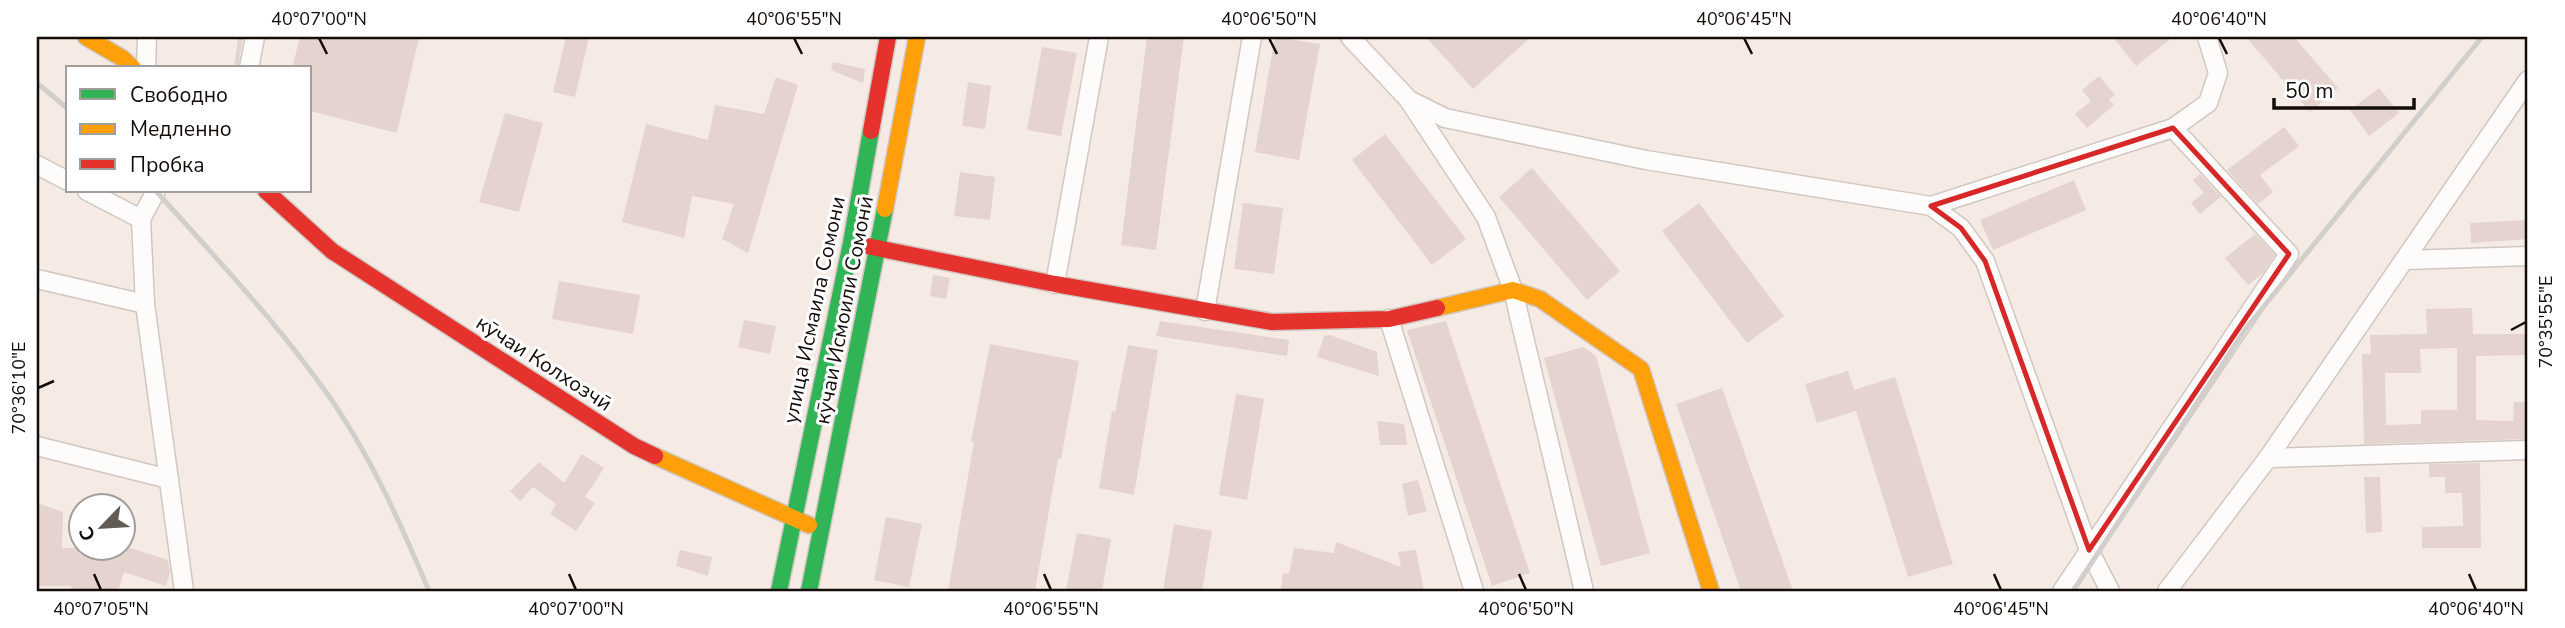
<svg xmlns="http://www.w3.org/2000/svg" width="2565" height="628" viewBox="0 0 2565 628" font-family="'Nunito Sans',sans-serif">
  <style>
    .building { fill: #e4d3ce; fill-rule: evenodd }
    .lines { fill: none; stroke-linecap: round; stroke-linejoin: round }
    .street-casing { stroke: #d0c7c2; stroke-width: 21 }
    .fast-casing { stroke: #d0c7c2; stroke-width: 19 }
    .slow-casing { stroke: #d0c7c2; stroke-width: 19 }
    .jam-casing { stroke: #d0c7c2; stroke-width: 19 }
    .street { stroke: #fefcfb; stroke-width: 18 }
    .fast { stroke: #30b455; stroke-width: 16 }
    .slow { stroke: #ff9f0a; stroke-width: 16 }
    .jam { stroke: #e5322d; stroke-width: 16 }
    .rail { stroke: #d1cecc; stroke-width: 5 }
    .marked { fill: none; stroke: #d62828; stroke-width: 5; stroke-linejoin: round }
    .ticks { fill: none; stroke: #130c08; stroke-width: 2.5 }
    .labels { text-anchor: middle; stroke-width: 6; stroke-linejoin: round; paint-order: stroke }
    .street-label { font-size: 21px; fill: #130c08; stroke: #fff }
    .neatline { fill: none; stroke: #130c08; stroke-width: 2.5 }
    .ticks-label { font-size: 18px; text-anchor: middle; fill: #130c08 }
  </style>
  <rect width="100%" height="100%" fill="#f6ebe4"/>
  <!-- building -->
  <g class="building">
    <path d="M 238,37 L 243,37 L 238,68 L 234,68 Z"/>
    <path d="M 300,37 L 419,37 L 397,133 L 310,111 L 310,68 L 292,68 Z"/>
    <path d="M 566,37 L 589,37 L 575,97 L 553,92 Z"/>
    <path d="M 1147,37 L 1184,37 L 1156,250 L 1121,245 Z"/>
    <path d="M 1275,37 L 1320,44 L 1299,160 L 1255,152 Z"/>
    <path d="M 1426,37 L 1531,37 L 1473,89 Z"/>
    <path d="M 2113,37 L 2173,37 L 2136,66 Z"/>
    <path d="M 2246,37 L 2294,37 L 2338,88 L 2310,112 Z"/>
    <path d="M 1042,47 L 1077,53 L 1061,136 L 1027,130 Z"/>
    <path d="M 833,62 L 865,69 L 863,83 L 831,70 Z"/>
    <path d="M 2099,76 L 2115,95 L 2109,100 L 2114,105 L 2087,128 L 2075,114 L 2091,101 L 2082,90 Z"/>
    <path d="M 776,77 L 798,85 L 748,253 L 722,239 L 734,204 L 692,196 L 684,238 L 622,222 L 646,124 L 708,140 L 715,105 L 764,114 Z"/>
    <path d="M 968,82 L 991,86 L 985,129 L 962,126 Z"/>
    <path d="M 2379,88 L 2399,113 L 2369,136 L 2350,110 Z"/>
    <path d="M 505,113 L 543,123 L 519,212 L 479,202 Z"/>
    <path d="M 2284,127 L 2299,146 L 2260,175 L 2273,192 L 2258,204 L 2227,170 Z"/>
    <path d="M 1385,134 L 1466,239 L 1432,265 L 1352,160 Z"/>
    <path d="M 1532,168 L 1620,271 L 1587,300 L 1499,197 Z"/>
    <path d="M 960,172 L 995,177 L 990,220 L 954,216 Z"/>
    <path d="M 2200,174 L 2221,197 L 2200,214 L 2191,203 L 2204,193 L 2193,180 Z"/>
    <path d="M 2074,180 L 2086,210 L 1993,250 L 1980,220 Z"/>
    <path d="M 1243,203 L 1283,208 L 1274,274 L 1234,269 Z"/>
    <path d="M 1699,203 L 1784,316 L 1747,343 L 1662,231 Z"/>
    <path d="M 2528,220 L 2528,239 L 2471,243 L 2470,223 Z"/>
    <path d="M 2255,234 L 2275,255 L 2263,273 L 2248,285 L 2225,258 Z"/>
    <path d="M 933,275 L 950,278 L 946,299 L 930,296 Z"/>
    <path d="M 559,281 L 640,295 L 633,334 L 552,319 Z"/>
    <path d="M 2472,308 L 2473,334 L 2528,334 L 2528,355 L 2476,356 L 2476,420 L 2513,421 L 2514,402 L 2528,402 L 2528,439 L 2364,444 L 2362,354 L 2371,354 L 2370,335 L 2427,334 L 2426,309 ZM 2457,348 L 2457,410 L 2421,410 L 2421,424 L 2386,425 L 2385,373 L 2421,373 L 2420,349 Z"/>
    <path d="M 744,320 L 776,326 L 770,354 L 738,347 Z"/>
    <path d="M 1160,321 L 1289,340 L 1287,356 L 1156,336 Z"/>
    <path d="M 1446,321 L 1530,573 L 1492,586 L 1407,330 Z"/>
    <path d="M 1330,335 L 1377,352 L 1379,376 L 1317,357 L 1324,336 Z"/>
    <path d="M 990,344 L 1079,361 L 1061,459 L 1058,459 L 1035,591 L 948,591 L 974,442 L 971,442 Z"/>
    <path d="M 1128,345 L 1158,350 L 1134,495 L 1099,488 L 1112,411 L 1115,412 Z"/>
    <path d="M 1583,347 L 1596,356 L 1650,553 L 1601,566 L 1544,358 Z"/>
    <path d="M 1848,371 L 1854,390 L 1895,377 L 1953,564 L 1908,577 L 1856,411 L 1817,423 L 1805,384 Z"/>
    <path d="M 1722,388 L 1793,591 L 1741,591 L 1676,404 Z"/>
    <path d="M 1236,394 L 1264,399 L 1247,500 L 1219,495 Z"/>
    <path d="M 1377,421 L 1404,424 L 1407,445 L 1380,445 Z"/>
    <path d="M 582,454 L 604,468 L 585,497 L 595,503 L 576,531 L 550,514 L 556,504 L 533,487 L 520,501 L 510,491 L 539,462 L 564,483 Z"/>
    <path d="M 2480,463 L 2481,548 L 2422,548 L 2422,527 L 2463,526 L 2462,493 L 2445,493 L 2445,477 L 2429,477 L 2429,464 Z"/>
    <path d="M 2364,477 L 2380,477 L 2382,532 L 2366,533 Z"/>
    <path d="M 1418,480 L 1427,511 L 1408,516 L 1402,484 Z"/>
    <path d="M 37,503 L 63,512 L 62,548 L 130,548 L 168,560 L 170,572 L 166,586 L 124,572 L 118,591 L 75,591 L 70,586 L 37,586 Z"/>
    <path d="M 886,517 L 922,524 L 909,587 L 874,580 Z"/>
    <path d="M 1174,524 L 1212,531 L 1202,591 L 1163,591 Z"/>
    <path d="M 1077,533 L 1111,539 L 1102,591 L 1066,591 Z"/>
    <path d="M 1336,542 L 1401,567 L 1398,552 L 1416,550 L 1424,591 L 1293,591 L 1281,589 L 1283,573 L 1289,574 L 1294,548 L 1334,553 Z"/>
    <path d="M 680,550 L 712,557 L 708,576 L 676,566 Z"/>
  </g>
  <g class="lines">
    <!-- street casing -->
    <g class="street-casing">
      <g id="street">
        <path d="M 1350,37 L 1409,100 L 1445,118 L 1646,160 L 1931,206 L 1961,228 L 1985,261 L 2089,550 L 2110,591"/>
        <path d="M 146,68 L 147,37"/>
        <path d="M 249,68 L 255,37"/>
        <path d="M 1410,102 L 1486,217 L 1513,290 L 1584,591"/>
        <path d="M 37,165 L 68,181"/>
        <path d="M 87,191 L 141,219 L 145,304 L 184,591"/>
        <path d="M 1931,206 L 2173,128 L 2208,103 L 2218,73 L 2207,37"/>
        <path d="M 141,219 L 156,191"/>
        <path d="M 2406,260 L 2528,256"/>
        <path d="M 37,279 L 145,304"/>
        <path d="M 1055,284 L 1099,37"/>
        <path d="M 1205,311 L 1252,37"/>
        <path d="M 1389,319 L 1474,591"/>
        <path d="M 37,446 L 169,479"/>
        <path d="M 2268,458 L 2528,450"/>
        <path d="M 2062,591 L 2289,254 L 2173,128"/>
        <path d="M 2167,591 L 2268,458 L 2528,80"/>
      </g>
    </g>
    <!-- fast casing -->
    <g class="fast-casing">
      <g id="fast">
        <path d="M 779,591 L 851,243 L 871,131"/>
        <path d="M 809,591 L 885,209"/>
      </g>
    </g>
    <!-- slow casing -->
    <g class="slow-casing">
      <g id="slow">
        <path d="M 86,37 L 122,58 L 133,68"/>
        <path d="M 885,209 L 917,37"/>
        <path d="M 1437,308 L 1513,290 L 1540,299 L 1641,369 L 1711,591"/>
        <path d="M 655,456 L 809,525"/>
      </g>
    </g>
    <!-- jam casing -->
    <g class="jam-casing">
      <g id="jam">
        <path d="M 871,131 L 888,37"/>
        <path d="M 266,191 L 332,251 L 634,446 L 655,456"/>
        <path d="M 862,245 L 1055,284 L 1272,322 L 1389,319 L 1437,308"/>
      </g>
    </g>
    <!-- street -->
    <use href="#street" class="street"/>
    <!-- fast -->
    <use href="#fast" class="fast"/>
    <!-- slow -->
    <use href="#slow" class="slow"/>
    <!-- jam -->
    <use href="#jam" class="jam"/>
    <!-- rail -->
    <g class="rail">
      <path d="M 37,83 L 68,109"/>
      <path d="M 156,191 C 218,260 282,328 335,405 C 374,463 402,527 429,591"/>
      <path d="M 2073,591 L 2247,327 L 2482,37"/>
    </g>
  </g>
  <!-- marked area -->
  <path class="marked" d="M 2173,128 L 2289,254 L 2089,550 L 1985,261 L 1961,228 L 1931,206 Z"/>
  <!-- ticks -->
  <path class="ticks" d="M 319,38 L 327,54M 794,38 L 802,54M 1269,38 L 1277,54M 1744,38 L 1752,54M 2219,38 L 2227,54M 2511,330 L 2526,322M 38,388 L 54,381M 94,574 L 101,590M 569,574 L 576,590M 1044,574 L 1051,590M 1519,574 L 1526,590M 1994,574 L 2001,590M 2469,574 L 2476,590"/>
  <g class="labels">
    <!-- street labels -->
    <g class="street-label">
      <text transform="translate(814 310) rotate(-78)" y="7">улица Исмаила Сомони</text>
      <text transform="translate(844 310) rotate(-79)" y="7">кӯчаи Исмоили Сомонӣ</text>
      <text transform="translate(544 363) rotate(33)" y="7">кӯчаи Колхозчӣ</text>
    </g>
  </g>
  <!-- border -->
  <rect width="2565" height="628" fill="none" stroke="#ffffff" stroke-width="77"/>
  <!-- legend -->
  <rect x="66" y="66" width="245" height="126" fill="#ffffff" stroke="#a19e9c" stroke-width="2"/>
  <rect x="80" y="89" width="35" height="10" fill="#30b455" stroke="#a19e9c" stroke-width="2"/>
  <text x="130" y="102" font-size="21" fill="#130c08">Свободно</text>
  <rect x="80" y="124" width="35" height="10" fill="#ff9f0a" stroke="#a19e9c" stroke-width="2"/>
  <text x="130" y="136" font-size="21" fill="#130c08">Медленно</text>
  <rect x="80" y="159" width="35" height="10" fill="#e5322d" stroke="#a19e9c" stroke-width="2"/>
  <text x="130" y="172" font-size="21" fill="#130c08">Пробка</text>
  <!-- north arrow -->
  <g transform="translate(102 527) rotate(245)"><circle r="33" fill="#ffffff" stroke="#a19e9c" stroke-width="2"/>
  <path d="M0-5L12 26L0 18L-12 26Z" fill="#625a55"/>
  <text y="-10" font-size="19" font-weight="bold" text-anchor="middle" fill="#130c08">С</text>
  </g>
  <!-- scale -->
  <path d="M2274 98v10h140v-10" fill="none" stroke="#130c08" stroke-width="3.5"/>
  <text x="2285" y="98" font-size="21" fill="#130c08" stroke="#ffffff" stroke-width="5" paint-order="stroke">50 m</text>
  <rect x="38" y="38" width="2488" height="552" class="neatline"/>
  <g class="ticks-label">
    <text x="319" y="25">40°07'00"N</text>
    <text x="794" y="25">40°06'55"N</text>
    <text x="1269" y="25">40°06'50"N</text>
    <text x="1744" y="25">40°06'45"N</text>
    <text x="2219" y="25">40°06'40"N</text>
    <text transform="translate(2546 322) rotate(-90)" y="6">70°35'55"E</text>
    <text transform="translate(19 388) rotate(-90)" y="6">70°36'10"E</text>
    <text x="101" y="615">40°07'05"N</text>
    <text x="576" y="615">40°07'00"N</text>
    <text x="1051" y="615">40°06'55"N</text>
    <text x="1526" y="615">40°06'50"N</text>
    <text x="2001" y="615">40°06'45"N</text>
    <text x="2476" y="615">40°06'40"N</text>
  </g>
</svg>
